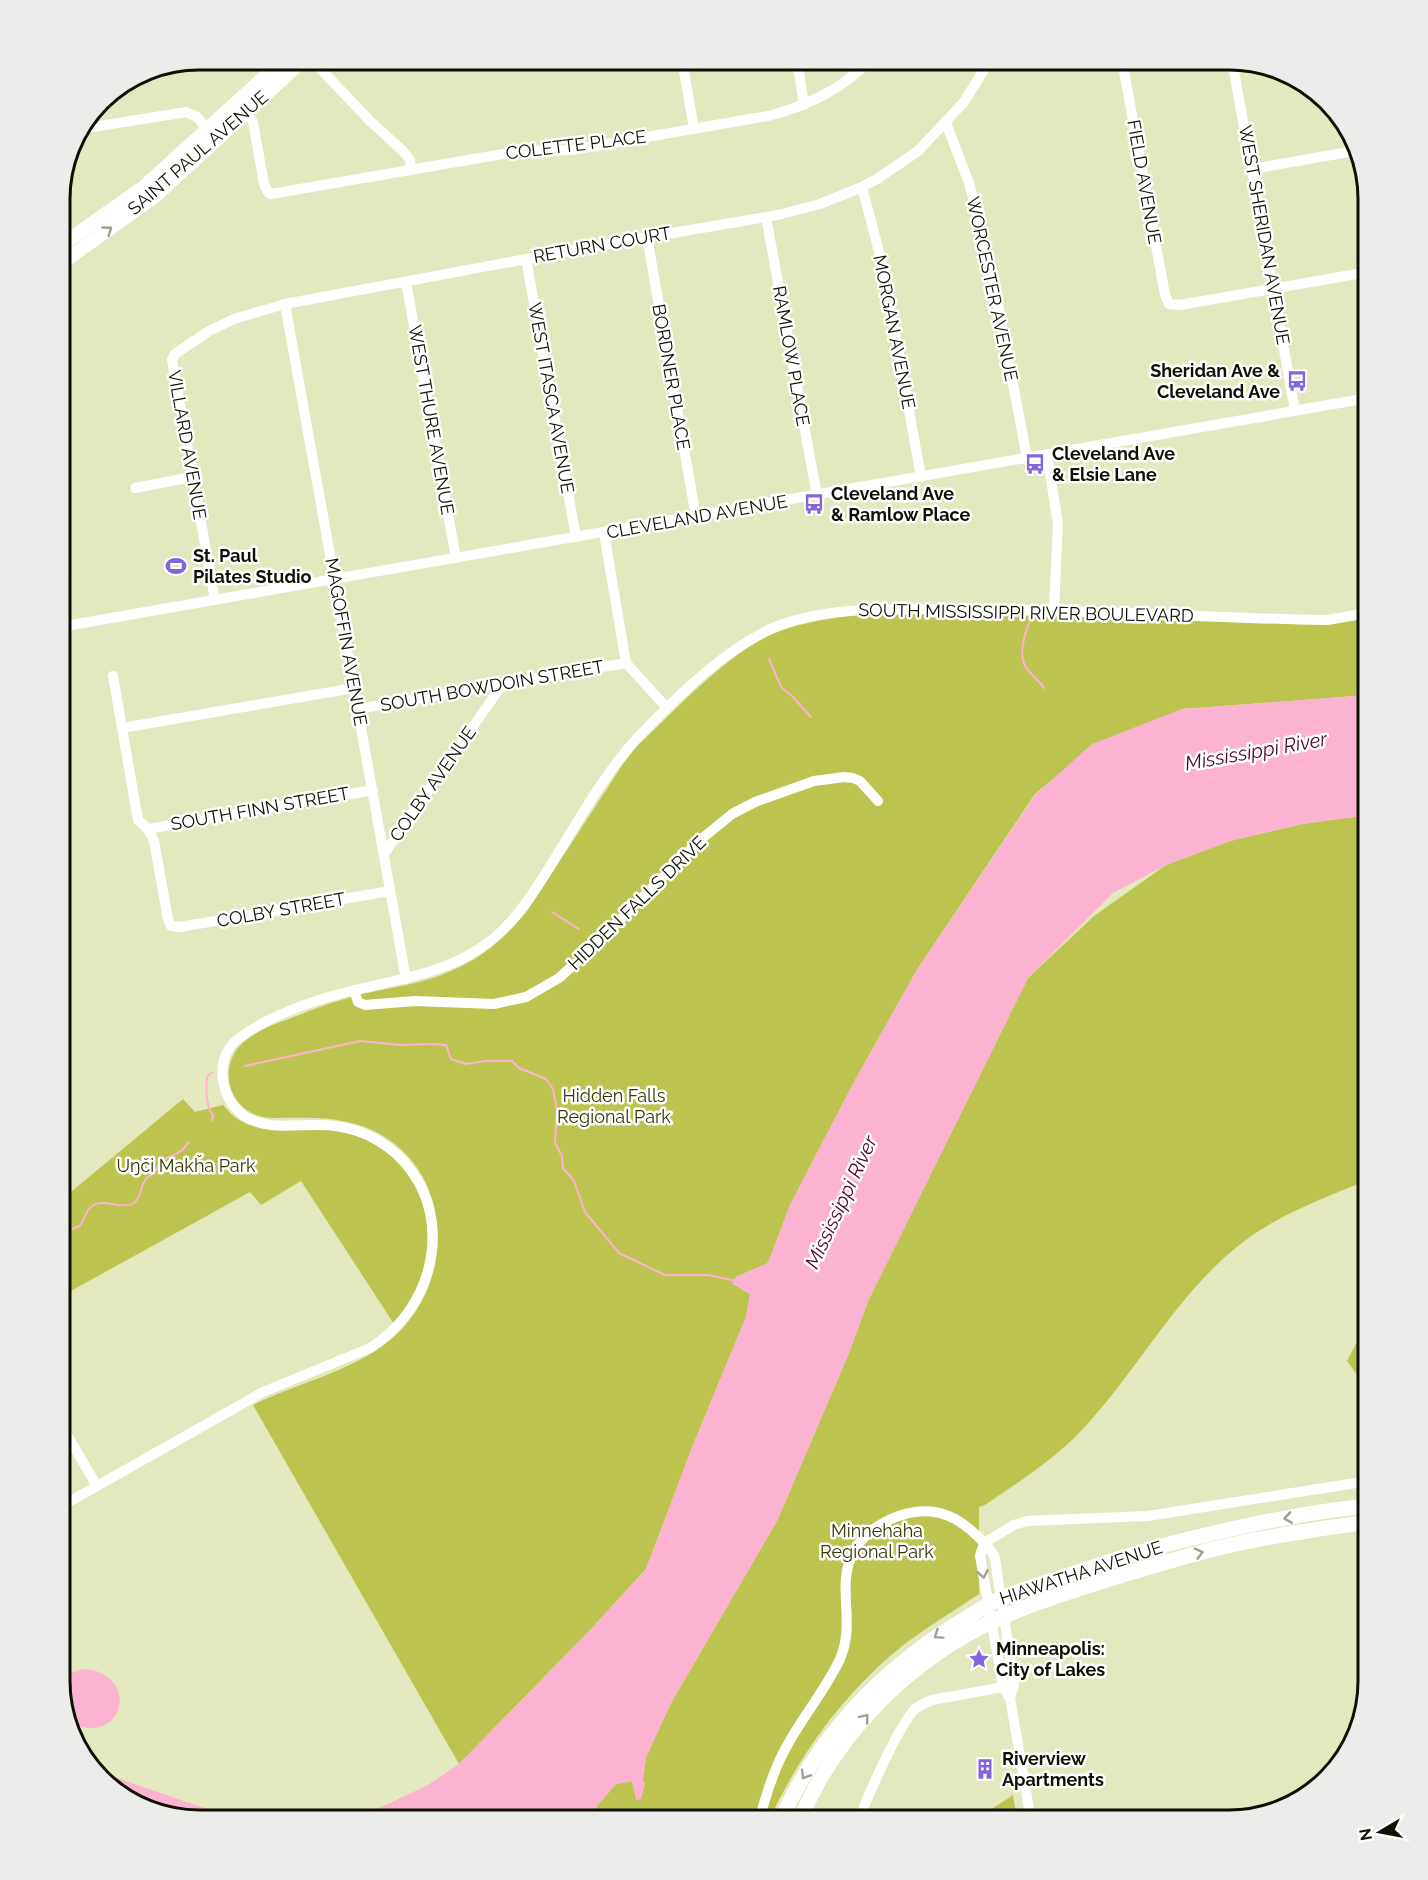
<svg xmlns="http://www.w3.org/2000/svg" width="1428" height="1880" viewBox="0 0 1428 1880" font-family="Raleway,sans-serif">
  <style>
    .green { fill: #bcc44f }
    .water { fill: #fcb3d1 }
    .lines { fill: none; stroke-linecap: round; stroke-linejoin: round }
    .stream { stroke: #fcb3d1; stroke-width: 2 }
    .minor { stroke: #fff; stroke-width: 10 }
    .major { stroke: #fff; stroke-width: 14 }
    .highway { stroke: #fff; stroke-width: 15 }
    .oneway { stroke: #9f9f9a }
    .labels { text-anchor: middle; stroke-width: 5; stroke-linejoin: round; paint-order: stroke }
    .street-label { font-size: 18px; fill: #0f1003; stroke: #fff }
    .poi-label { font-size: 18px; font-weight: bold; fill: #0f1003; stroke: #fff; text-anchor: start }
    .park-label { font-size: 18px; fill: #363800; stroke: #fff }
    .water-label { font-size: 20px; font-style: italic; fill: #4d042e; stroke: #fff }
    .rim { fill: none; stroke: #0f1003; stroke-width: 3 }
  </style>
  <rect width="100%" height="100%" fill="#e3e8be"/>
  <!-- green -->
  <g class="green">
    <path d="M 882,613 L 1205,620 L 1368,616 L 1368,695 L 1182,709 L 1054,778 L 1035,794 L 918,968 L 855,1080 L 790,1205 L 768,1263 L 736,1277 L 733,1284 L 750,1294 L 746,1317 L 693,1445 L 646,1569 L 591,1629 L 459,1764 L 253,1405 C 301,1381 361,1370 399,1332 C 457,1274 451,1168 374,1131 C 341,1115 306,1118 271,1118 C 257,1117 244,1111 236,1099 C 224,1080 227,1056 244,1042 C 256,1031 274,1024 289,1019 C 314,1009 340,999 367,993 C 395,987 424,983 451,971 C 483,958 507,936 528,910 L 623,764 L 636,747 C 676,710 732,647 783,630 C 815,619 848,616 882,613 Z"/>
    <path d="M 1354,817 L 1368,817 L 1368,1180 C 1324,1198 1276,1215 1238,1246 C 1174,1297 1136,1374 1079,1433 C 1052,1461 1017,1483 985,1505 L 979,1507 L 979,1594 C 946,1616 910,1637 881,1664 C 832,1710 798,1759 769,1820 L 596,1820 L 597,1806 L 616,1784 L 643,1779 L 646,1757 L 671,1703 L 777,1521 L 849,1353 L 868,1301 L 1028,978 L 1094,916 L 1166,865 L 1230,841 L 1302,824 Z"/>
    <path d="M 183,1099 L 195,1112 L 223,1105 C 227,1109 231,1115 236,1118 C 261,1136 305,1127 334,1130 C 381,1134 419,1173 426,1218 C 432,1261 419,1291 394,1324 L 301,1181 L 261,1205 L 250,1192 L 60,1297 L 60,1201 Z"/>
    <path d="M 1368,1321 L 1368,1390 L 1347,1361 Z"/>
    <path d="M 1013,1795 L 1017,1820 L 975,1820 Z"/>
  </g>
  <!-- water -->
  <g class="water">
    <path d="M 1368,695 L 1368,817 L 1354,817 L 1302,824 L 1230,841 L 1166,865 L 1113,893 L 1028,978 L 868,1301 L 849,1353 L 777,1521 L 671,1703 L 646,1757 L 643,1779 L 645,1785 L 641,1799 L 636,1800 L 632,1781 L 616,1784 L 597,1806 L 596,1820 L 346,1820 L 388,1804 L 428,1785 L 459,1764 L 591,1629 L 646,1569 L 693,1445 L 746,1317 L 750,1294 L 732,1283 L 736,1277 L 768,1263 L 790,1205 L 855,1080 L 918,968 L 1036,794 L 1092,744 L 1182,709 Z"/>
    <path d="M 83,1669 C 139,1671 127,1746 73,1724 L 64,1695 L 66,1687 L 65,1678 L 73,1672 Z"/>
    <path d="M 86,1760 L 97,1769 L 117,1778 L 239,1820 L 199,1820 L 130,1802 Z"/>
  </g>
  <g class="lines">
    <!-- stream -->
    <g class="stream">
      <path d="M 1029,623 C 1024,636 1017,658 1028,670 C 1033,677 1039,680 1044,688"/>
      <path d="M 769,659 L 781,687 L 792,696 L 811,717"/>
      <path d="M 552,912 L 579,929"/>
      <path d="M 245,1066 L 360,1041 L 402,1045 L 432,1044 L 446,1045 L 451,1059 L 466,1064 L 485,1061 L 512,1061 L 519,1068 L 546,1079 L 553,1089 L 557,1110 L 555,1143 L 562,1156 L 563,1168 L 574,1181 L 585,1212 L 619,1253 L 665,1275 L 708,1275 L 737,1281"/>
      <path d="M 212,1121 L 213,1115 C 206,1108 205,1084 208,1075 L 213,1072"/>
      <path d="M 60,1236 L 63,1232 L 80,1226 C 84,1220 85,1214 89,1209 C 99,1195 121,1211 134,1203 C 143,1196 139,1185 147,1178 C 149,1176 152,1174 154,1172 C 159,1168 161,1161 167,1158 C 180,1152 179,1154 189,1142"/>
    </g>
    <!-- minor -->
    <g class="minor">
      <path d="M 312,60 L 370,121 L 403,151 L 410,160 L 411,170"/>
      <path d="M 682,60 L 694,129"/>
      <path d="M 797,60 L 804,105"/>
      <path d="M 1122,60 L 1165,295 L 1169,304 L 1180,305 L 1368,272"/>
      <path d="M 1232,60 L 1295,411"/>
      <path d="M 242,106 L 253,122 L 264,184 L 268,192 L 271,194 L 497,155 L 524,151 L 572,150 L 768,116 C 807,106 842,90 870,60"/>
      <path d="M 946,123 L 969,183 L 990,262 L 1027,458"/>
      <path d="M 81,129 L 186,112 L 197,117 L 211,133"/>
      <path d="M 1252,169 L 1354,151"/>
      <path d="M 862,187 L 883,267 L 921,477"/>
      <path d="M 766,217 L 817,496"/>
      <path d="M 647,237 L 696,517"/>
      <path d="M 526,259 L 576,537"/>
      <path d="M 406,282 L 456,558"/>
      <path d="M 285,304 L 406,979"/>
      <path d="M 1047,455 L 1058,524 L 1054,610"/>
      <path d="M 135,488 L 192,477"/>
      <path d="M 604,533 L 626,663 L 667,708"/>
      <path d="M 215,600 L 172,360 L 175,354 L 209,331 L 234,319 L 285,304 L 585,248 L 778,215 L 820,204 L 862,187 L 877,179 L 918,151 L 964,102 L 990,60"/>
      <path d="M 60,627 L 1368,398"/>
      <path d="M 113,676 L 138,820 L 148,829 L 154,841 L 168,919 L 171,926 L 180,927 L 390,891"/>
      <path d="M 358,709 L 626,663"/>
      <path d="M 122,728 L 354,688"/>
      <path d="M 148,829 L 373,790"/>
      <path d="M 384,854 L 502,685"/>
      <path d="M 354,990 L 358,1002 L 365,1005 L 415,1001 L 494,1004 L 526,997 L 559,978 L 589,951 L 699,841 L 732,814 L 755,802 L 814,781 L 844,777 L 853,778 L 860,781 L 878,801"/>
      <path d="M 60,1423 L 97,1486"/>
      <path d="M 60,1507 L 263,1392 L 370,1348 C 402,1328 425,1295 431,1257 C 442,1193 399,1134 335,1126 C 310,1122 281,1130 257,1122 C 222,1112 209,1060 239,1038 C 271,1015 314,1000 351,991 C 399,979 449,973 489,942 C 515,922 532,895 549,868 C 578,822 605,771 643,732 C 681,693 729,645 780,625 C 832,606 889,610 944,609 C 1072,608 1199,618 1327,620 L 1368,613"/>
      <path d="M 984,1543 L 1014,1525 L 1027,1521 L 1148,1516 L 1368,1481"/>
      <path d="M 984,1543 L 980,1556 L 1003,1687 L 1010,1698 L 1031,1820"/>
      <path d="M 759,1820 C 767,1793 774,1768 788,1744 C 804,1715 826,1689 840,1659 C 857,1620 834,1585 855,1549 C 867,1529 893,1515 915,1512 C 945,1507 967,1524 986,1545 C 988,1548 992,1551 994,1555 C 997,1565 997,1576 999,1586 C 1005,1619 1009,1652 1014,1685 L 1010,1698"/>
      <path d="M 859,1820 C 867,1797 899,1725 915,1709 C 920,1705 926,1703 932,1700 L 1009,1686"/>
    </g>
    <!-- major -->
    <g class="major">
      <path d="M 60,246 L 144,187 L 283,60"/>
      <path d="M 60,264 L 155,196 L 303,60"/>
    </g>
    <!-- highway -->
    <g class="highway">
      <path d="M 781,1820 C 818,1736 882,1669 960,1622 C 973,1614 986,1605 1000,1599 C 1019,1591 1040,1584 1060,1578 C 1101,1564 1143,1550 1185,1540 C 1245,1525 1306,1512 1368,1506"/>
      <path d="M 800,1820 C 833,1739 902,1668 979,1628 C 1022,1606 1069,1592 1116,1577 C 1163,1563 1211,1548 1260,1539 C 1296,1532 1332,1527 1368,1522"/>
    </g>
  </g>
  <!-- one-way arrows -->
  <defs><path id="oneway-chevron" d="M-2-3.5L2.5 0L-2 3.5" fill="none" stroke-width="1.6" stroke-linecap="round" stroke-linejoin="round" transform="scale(1.5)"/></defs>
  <g class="oneway">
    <use href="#oneway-chevron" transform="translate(108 230) rotate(-36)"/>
    <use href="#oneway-chevron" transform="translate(1288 1518) rotate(171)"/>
    <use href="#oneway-chevron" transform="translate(1199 1553) rotate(-15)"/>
    <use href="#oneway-chevron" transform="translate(983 1574) rotate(80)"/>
    <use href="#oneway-chevron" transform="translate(938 1635) rotate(146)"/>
    <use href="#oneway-chevron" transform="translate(865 1718) rotate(-50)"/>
    <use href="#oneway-chevron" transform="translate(805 1775) rotate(121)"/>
  </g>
  <!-- icons -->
  <defs>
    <g id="bus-bare" transform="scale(1.62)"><path d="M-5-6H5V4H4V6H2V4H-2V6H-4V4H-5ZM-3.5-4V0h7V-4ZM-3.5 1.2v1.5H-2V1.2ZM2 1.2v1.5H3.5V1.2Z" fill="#8564df" stroke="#fff" stroke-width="2.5" paint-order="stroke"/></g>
    <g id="stadium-bare" transform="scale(1.62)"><path d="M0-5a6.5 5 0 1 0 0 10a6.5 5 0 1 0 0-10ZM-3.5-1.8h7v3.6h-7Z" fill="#8564df" stroke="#fff" stroke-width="2.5" paint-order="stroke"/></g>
    <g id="sight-bare" transform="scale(1.62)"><path d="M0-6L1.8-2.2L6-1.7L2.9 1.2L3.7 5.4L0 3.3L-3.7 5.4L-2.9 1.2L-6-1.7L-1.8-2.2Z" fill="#8564df" stroke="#fff" stroke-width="2.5" paint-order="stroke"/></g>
    <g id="building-bare" transform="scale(1.62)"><path d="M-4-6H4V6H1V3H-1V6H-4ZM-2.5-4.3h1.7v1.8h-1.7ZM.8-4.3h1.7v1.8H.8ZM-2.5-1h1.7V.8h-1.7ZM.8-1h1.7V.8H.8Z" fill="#8564df" stroke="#fff" stroke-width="2.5" paint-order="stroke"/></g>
  </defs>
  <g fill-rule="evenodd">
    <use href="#bus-bare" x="1297" y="381"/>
    <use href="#bus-bare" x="1035" y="464"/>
    <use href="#bus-bare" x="814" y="504"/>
    <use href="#stadium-bare" x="176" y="566"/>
    <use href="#sight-bare" x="979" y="1659"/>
    <use href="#building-bare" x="985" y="1769"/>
  </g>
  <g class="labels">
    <!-- street labels -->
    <g class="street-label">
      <text transform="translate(576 145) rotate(-7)" y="6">COLETTE PLACE</text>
      <text transform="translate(198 153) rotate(-41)" y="6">SAINT PAUL AVENUE</text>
      <text transform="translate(1144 182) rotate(80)" y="6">FIELD AVENUE</text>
      <text transform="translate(1264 235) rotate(80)" y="6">WEST SHERIDAN AVENUE</text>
      <text transform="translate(602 245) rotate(-10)" y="6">RETURN COURT</text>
      <text transform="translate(992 289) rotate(78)" y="6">WORCESTER AVENUE</text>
      <text transform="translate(894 332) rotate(79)" y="6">MORGAN AVENUE</text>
      <text transform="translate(791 356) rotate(80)" y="6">RAMLOW PLACE</text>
      <text transform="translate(671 377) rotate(80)" y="6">BORDNER PLACE</text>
      <text transform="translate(551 398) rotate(80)" y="6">WEST ITASCA AVENUE</text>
      <text transform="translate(431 420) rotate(80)" y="6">WEST THURE AVENUE</text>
      <text transform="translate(187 445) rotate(80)" y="6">VILLARD AVENUE</text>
      <text transform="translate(697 517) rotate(-10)" y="6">CLEVELAND AVENUE</text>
      <text transform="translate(1026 613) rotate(1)" y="6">SOUTH MISSISSIPPI RIVER BOULEVARD</text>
      <text transform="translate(346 642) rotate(80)" y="6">MAGOFFIN AVENUE</text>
      <text transform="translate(492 686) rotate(-10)" y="6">SOUTH BOWDOIN STREET</text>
      <text transform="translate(433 784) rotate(-55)" y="6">COLBY AVENUE</text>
      <text transform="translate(260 809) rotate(-10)" y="6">SOUTH FINN STREET</text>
      <text transform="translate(637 903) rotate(-44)" y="6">HIDDEN FALLS DRIVE</text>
      <text transform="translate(281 910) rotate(-10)" y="6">COLBY STREET</text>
      <text transform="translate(1081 1573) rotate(-18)" y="6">HIAWATHA AVENUE</text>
    </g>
    <!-- poi labels -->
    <g class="poi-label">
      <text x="1280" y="377" text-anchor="end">Sheridan Ave &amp;<tspan x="1280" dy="21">Cleveland Ave</tspan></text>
      <text x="1052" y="460">Cleveland Ave<tspan x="1052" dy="21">&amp; Elsie Lane</tspan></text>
      <text x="831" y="500">Cleveland Ave<tspan x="831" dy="21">&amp; Ramlow Place</tspan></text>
      <text x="193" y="562">St. Paul<tspan x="193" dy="21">Pilates Studio</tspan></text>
      <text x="996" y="1655">Minneapolis:<tspan x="996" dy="21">City of Lakes</tspan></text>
      <text x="1002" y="1765">Riverview<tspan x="1002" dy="21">Apartments</tspan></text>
    </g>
    <!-- park labels -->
    <g class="park-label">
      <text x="614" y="1102">Hidden Falls<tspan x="614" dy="21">Regional Park</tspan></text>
      <text x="186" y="1172">Uŋči Makȟa Park</text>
      <text x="877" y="1537">Minnehaha<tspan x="877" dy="21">Regional Park</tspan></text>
    </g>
    <!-- water labels -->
    <g class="water-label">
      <text transform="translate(1256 751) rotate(-10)" y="7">Mississippi River</text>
      <text transform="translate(841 1202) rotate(-65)" y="7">Mississippi River</text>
    </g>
  </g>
  <!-- crop -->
  <path d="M0 0H1428V1880H0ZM199 70H1229A129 129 0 0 1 1358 199V1681A129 129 0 0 1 1229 1810H199A129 129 0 0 1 70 1681V199A129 129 0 0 1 199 70Z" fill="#ececeb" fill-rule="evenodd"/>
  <path class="rim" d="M199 70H1229A129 129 0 0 1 1358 199V1681A129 129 0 0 1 1229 1810H199A129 129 0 0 1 70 1681V199A129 129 0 0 1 199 70Z"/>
  <!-- north arrow -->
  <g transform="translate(1380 1832) rotate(260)" stroke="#ffffff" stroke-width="4.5" paint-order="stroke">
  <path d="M0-4.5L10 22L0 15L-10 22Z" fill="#0f1003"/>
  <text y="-9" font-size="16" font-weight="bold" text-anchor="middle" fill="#0f1003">N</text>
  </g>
</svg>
